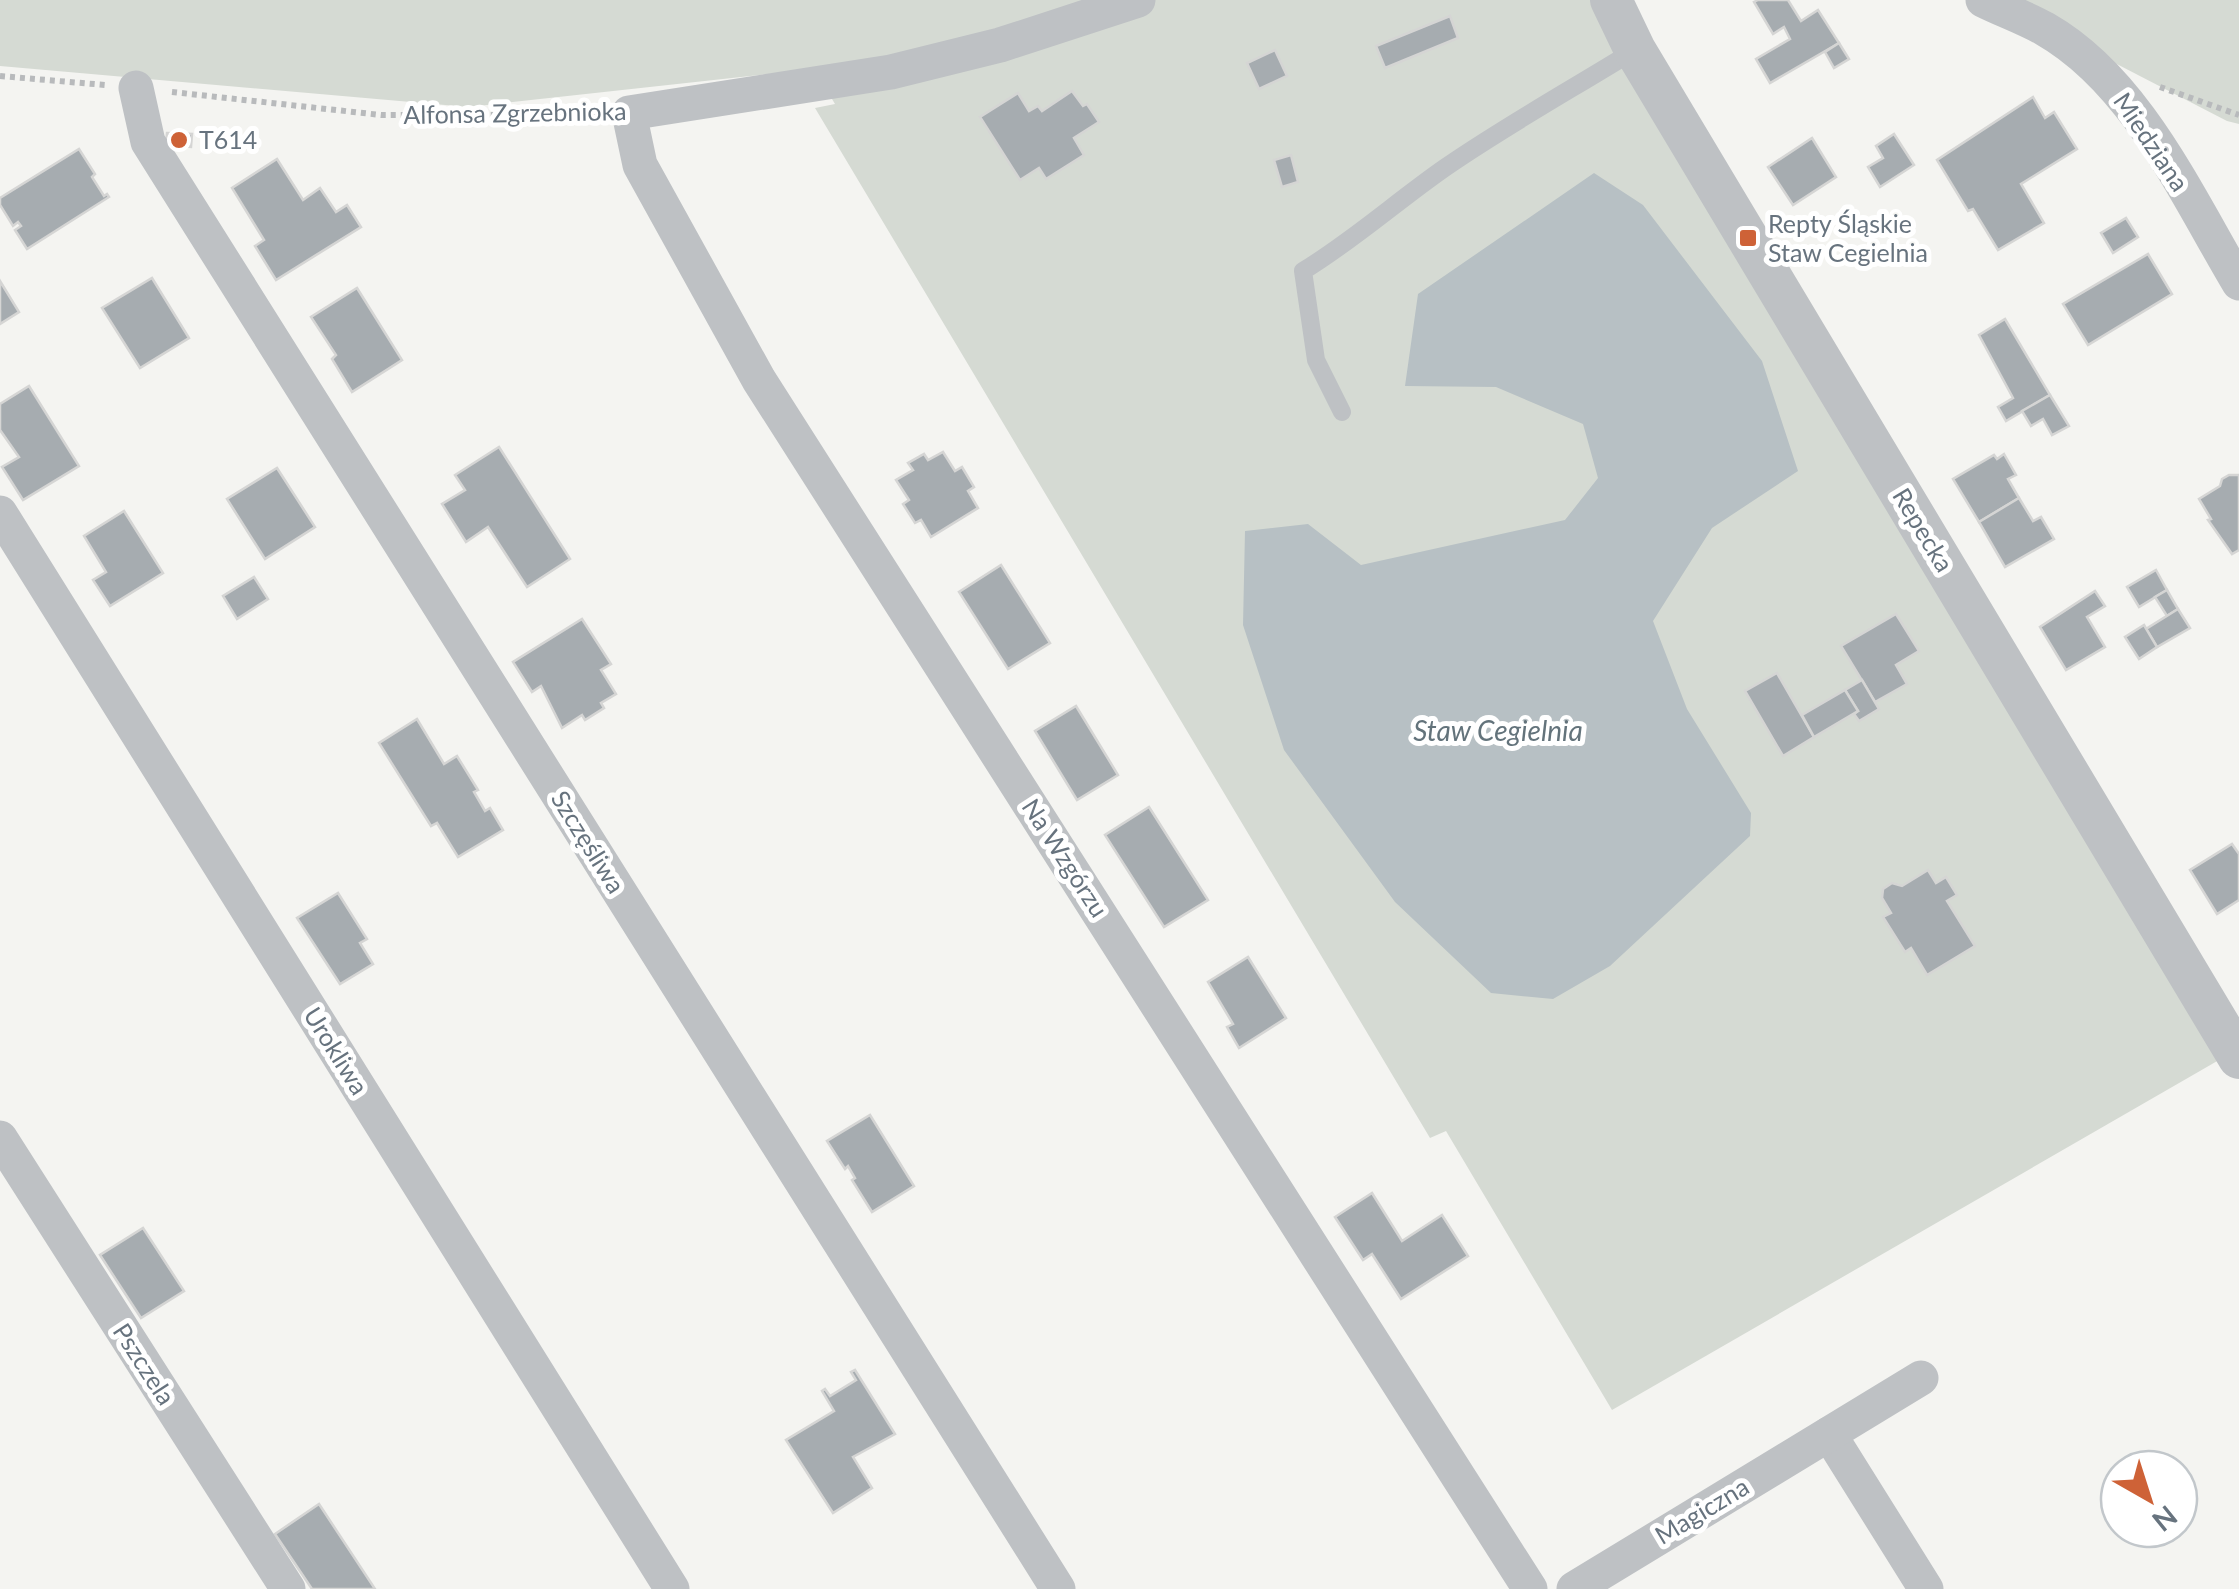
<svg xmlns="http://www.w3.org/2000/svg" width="2239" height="1589" viewBox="0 0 2239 1589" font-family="Lato,sans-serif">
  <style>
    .green { fill: #d5dad3 }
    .water { fill: #b7c0c4 }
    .building { fill: #a6acb0; stroke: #d5d5d4; stroke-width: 2.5 }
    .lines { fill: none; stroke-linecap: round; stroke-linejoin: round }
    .path { stroke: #b8babc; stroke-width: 6; stroke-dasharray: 5 5; stroke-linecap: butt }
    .service { stroke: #bec1c4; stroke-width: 18 }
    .minor { stroke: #bec1c4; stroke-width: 35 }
    .tertiary { stroke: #bec1c4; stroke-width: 42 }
    .poi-dot { fill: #ce6237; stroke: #fff; stroke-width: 4 }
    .labels { text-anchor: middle; stroke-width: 10; stroke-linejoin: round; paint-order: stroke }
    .street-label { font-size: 25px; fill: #67737e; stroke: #fff }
    .poi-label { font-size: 25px; fill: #67737e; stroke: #fff; text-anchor: start }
    .water-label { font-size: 28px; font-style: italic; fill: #63737b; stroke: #fff }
  </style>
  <rect width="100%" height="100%" fill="#f4f4f1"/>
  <!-- green -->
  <g class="green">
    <path d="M 0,0 L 1592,0 L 2219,1060 L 1612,1410 L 1446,1131 L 1430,1138 L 815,108 L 835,104 L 814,69 L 468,107 L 0,66 Z"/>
    <path d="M 1993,0 L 2239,0 L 2239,124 L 2227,121 Z"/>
  </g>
  <!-- water -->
  <path class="water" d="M 1594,173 L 1643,205 L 1762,361 L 1798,471 L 1712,528 L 1653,621 L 1687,709 L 1751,813 L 1750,836 L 1610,966 L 1553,999 L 1491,993 L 1395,902 L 1284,750 L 1243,625 L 1245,531 L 1308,524 L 1361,565 L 1565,520 L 1598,478 L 1583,424 L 1496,387 L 1405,386 L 1418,294 Z"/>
  <!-- building -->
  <g class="building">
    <path d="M 1758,0 L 1788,0 L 1801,21 L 1818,10 L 1839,43 L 1770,83 L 1756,59 L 1790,39 L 1784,27 L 1773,34 L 1754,2 Z"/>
    <path d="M 1450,16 L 1458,38 L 1385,68 L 1376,46 Z"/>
    <path d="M 1839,43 L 1849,59 L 1834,68 L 1825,52 Z"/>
    <path d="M 1275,50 L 1287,76 L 1259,89 L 1247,63 Z"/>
    <path d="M 1072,91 L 1083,106 L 1087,104 L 1099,122 L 1074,138 L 1084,155 L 1046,179 L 1039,168 L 1020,180 L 980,117 L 1018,93 L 1029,111 L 1038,106 L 1042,111 Z"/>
    <path d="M 2033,97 L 2045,118 L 2054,112 L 2077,149 L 2021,184 L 2044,223 L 1998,250 L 1973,209 L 1968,211 L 1937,160 Z"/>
    <path d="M 167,133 L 192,134 L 191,147 L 166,145 Z"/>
    <path d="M 1894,134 L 1914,165 L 1880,187 L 1868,167 L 1883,158 L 1876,146 Z"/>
    <path d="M 1812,138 L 1836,177 L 1793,205 L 1768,167 Z"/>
    <path d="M 79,149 L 95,174 L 92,177 L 104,196 L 107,194 L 109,197 L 27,249 L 15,230 L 21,226 L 18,222 L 13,226 L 0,205 L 0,198 Z"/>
    <path d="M 1291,155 L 1298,182 L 1282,187 L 1274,160 Z"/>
    <path d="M 277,159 L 303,200 L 320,188 L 336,212 L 347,205 L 361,227 L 276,280 L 255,246 L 264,240 L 232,188 Z"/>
    <path d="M 2126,218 L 2138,237 L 2113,253 L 2101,233 Z"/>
    <path d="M 2148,254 L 2172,294 L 2088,345 L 2063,304 Z"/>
    <path d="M 152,278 L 189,338 L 140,368 L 102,308 Z"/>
    <path d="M 0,281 L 19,312 L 0,324 Z"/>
    <path d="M 357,288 L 402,360 L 352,392 L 332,359 L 336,355 L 311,317 Z"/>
    <path d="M 2005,319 L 2050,395 L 2006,421 L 1998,407 L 2013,398 L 1979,335 Z"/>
    <path d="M 29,386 L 79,466 L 23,500 L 2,467 L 19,457 L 0,430 L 0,404 Z"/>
    <path d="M 2050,395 L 2069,426 L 2052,435 L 2043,419 L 2031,426 L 2022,411 Z"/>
    <path d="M 499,447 L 570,559 L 527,587 L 488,527 L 466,542 L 442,504 L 465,490 L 455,475 Z"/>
    <path d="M 943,452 L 955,471 L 962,467 L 974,487 L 968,491 L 978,508 L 931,537 L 921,520 L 915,523 L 903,504 L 909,500 L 896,480 L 913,470 L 908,463 L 924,454 L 928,460 Z"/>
    <path d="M 2004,454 L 2016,475 L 2008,479 L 2019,498 L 1979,522 L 1953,479 L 1994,455 L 1997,459 Z"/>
    <path d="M 277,468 L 315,527 L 265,559 L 227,499 Z"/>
    <path d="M 2229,475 L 2239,475 L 2239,550 L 2232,554 L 2208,520 L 2211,519 L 2199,499 L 2220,486 L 2222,479 Z"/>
    <path d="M 2019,498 L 2033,521 L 2041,517 L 2054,539 L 2005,567 L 1979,522 Z"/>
    <path d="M 124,511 L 163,573 L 110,606 L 93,580 L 106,572 L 84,536 Z"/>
    <path d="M 1001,565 L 1050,643 L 1008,669 L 959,592 Z"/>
    <path d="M 2156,570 L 2167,590 L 2139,607 L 2127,587 Z"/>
    <path d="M 254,577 L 268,599 L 237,619 L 223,596 Z"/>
    <path d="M 2167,590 L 2178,609 L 2167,616 L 2155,597 Z"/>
    <path d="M 2095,591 L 2105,606 L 2087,617 L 2105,647 L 2066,670 L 2040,627 Z"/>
    <path d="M 2178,609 L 2190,628 L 2157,647 L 2146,629 Z"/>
    <path d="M 1896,614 L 1919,651 L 1896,665 L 1907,684 L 1875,702 L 1841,646 Z"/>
    <path d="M 582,619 L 611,664 L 601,670 L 616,694 L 601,703 L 604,708 L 585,720 L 582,715 L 562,728 L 541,686 L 532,692 L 513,662 Z"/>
    <path d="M 2144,625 L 2157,647 L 2139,659 L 2125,637 Z"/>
    <path d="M 1777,673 L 1814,737 L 1783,756 L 1745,691 Z"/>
    <path d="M 1862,680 L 1879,709 L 1859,721 L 1854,714 L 1858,711 L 1845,690 Z"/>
    <path d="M 1845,690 L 1858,711 L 1814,737 L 1802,715 Z"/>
    <path d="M 1076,706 L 1118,775 L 1077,800 L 1035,731 Z"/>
    <path d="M 417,719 L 444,764 L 457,756 L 478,790 L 474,792 L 485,811 L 490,808 L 503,830 L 458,857 L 437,823 L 431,826 L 379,743 Z"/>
    <path d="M 1149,807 L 1208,900 L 1164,927 L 1105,835 Z"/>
    <path d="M 2232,844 L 2239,854 L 2239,900 L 2217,914 L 2190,870 Z"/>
    <path d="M 1928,870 L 1936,883 L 1946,877 L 1957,895 L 1947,901 L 1975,946 L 1927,975 L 1911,948 L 1905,952 L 1883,917 L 1891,913 L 1882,898 L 1883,889 L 1892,883 L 1902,886 Z"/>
    <path d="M 338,893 L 367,939 L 360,943 L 373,964 L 340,984 L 297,918 Z"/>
    <path d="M 1248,957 L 1286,1018 L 1239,1048 L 1227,1027 L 1233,1024 L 1208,982 Z"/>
    <path d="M 870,1115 L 914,1186 L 872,1212 L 852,1180 L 855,1178 L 848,1166 L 845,1169 L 827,1141 Z"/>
    <path d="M 1372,1193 L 1402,1241 L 1442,1215 L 1468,1256 L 1401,1299 L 1372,1254 L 1363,1260 L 1335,1217 Z"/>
    <path d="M 143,1228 L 184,1291 L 141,1318 L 100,1255 Z"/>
    <path d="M 855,1370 L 895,1434 L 853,1457 L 872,1488 L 833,1513 L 786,1440 L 834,1411 L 822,1391 L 825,1389 L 830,1396 L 856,1380 L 851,1372 Z"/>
    <path d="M 319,1504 L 375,1589 L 312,1589 L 275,1534 Z"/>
  </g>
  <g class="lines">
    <!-- path -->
    <g class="path">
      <path d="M 0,76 L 105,85"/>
      <path d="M 2160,87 L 2239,115"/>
      <path d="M 172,92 L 381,115 L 598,115"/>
    </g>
    <!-- service -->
    <path class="service" d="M 1342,412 L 1316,360 L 1303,271 C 1354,240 1397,201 1446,167 C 1507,125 1572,89 1635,50"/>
    <!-- minor -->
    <g class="minor">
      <path d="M 1138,0 L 1000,45 L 891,72 L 629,113 L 640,165 L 759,380 L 1530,1589"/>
      <path d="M 1983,0 C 2003,10 2026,18 2045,29 C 2136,81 2187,196 2239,283"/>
      <path d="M 136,88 L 148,142 L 1058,1589"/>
      <path d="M 0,513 L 672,1589"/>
      <path d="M 0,1138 L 288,1589"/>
      <path d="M 1829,1434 L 1926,1589"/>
      <path d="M 1574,1589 L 1921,1378"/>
    </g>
    <!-- tertiary -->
    <path class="tertiary" d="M 1611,0 L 1635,50 L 2239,1058"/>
  </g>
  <!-- markers -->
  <g class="poi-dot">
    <circle cx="179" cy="140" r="10"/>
    <rect x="1738" y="228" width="20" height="20" rx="5"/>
  </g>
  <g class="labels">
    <!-- street labels -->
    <g class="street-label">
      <text transform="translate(515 113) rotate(-1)" y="9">Alfonsa Zgrzebnioka</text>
      <text transform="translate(2151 142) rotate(56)" y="9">Miedziana</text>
      <text transform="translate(1923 530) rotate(59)" y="9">Repecka</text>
      <text transform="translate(588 842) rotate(58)" y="9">Szczęśliwa</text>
      <text transform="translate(1065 858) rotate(57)" y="9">Na Wzgórzu</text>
      <text transform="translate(336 1051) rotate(58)" y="9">Urokliwa</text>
      <text transform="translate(144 1364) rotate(57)" y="9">Pszczela</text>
      <text transform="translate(1702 1511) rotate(-31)" y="9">Magiczna</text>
    </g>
    <!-- poi labels -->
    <g class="poi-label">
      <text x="199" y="149">T614</text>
      <text x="1768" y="233">Repty Śląskie<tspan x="1768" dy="29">Staw Cegielnia</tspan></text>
    </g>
    <!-- water labels -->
    <g class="water-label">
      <text x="1498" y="741">Staw Cegielnia</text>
    </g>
  </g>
  <!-- north arrow -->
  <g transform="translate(2149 1499) rotate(141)"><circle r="48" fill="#ffffff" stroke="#c2c7cb" stroke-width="2.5"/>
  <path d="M0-8L18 38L0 25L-18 38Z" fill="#ce6237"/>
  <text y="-15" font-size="28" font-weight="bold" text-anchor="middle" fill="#67737e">N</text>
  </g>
</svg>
